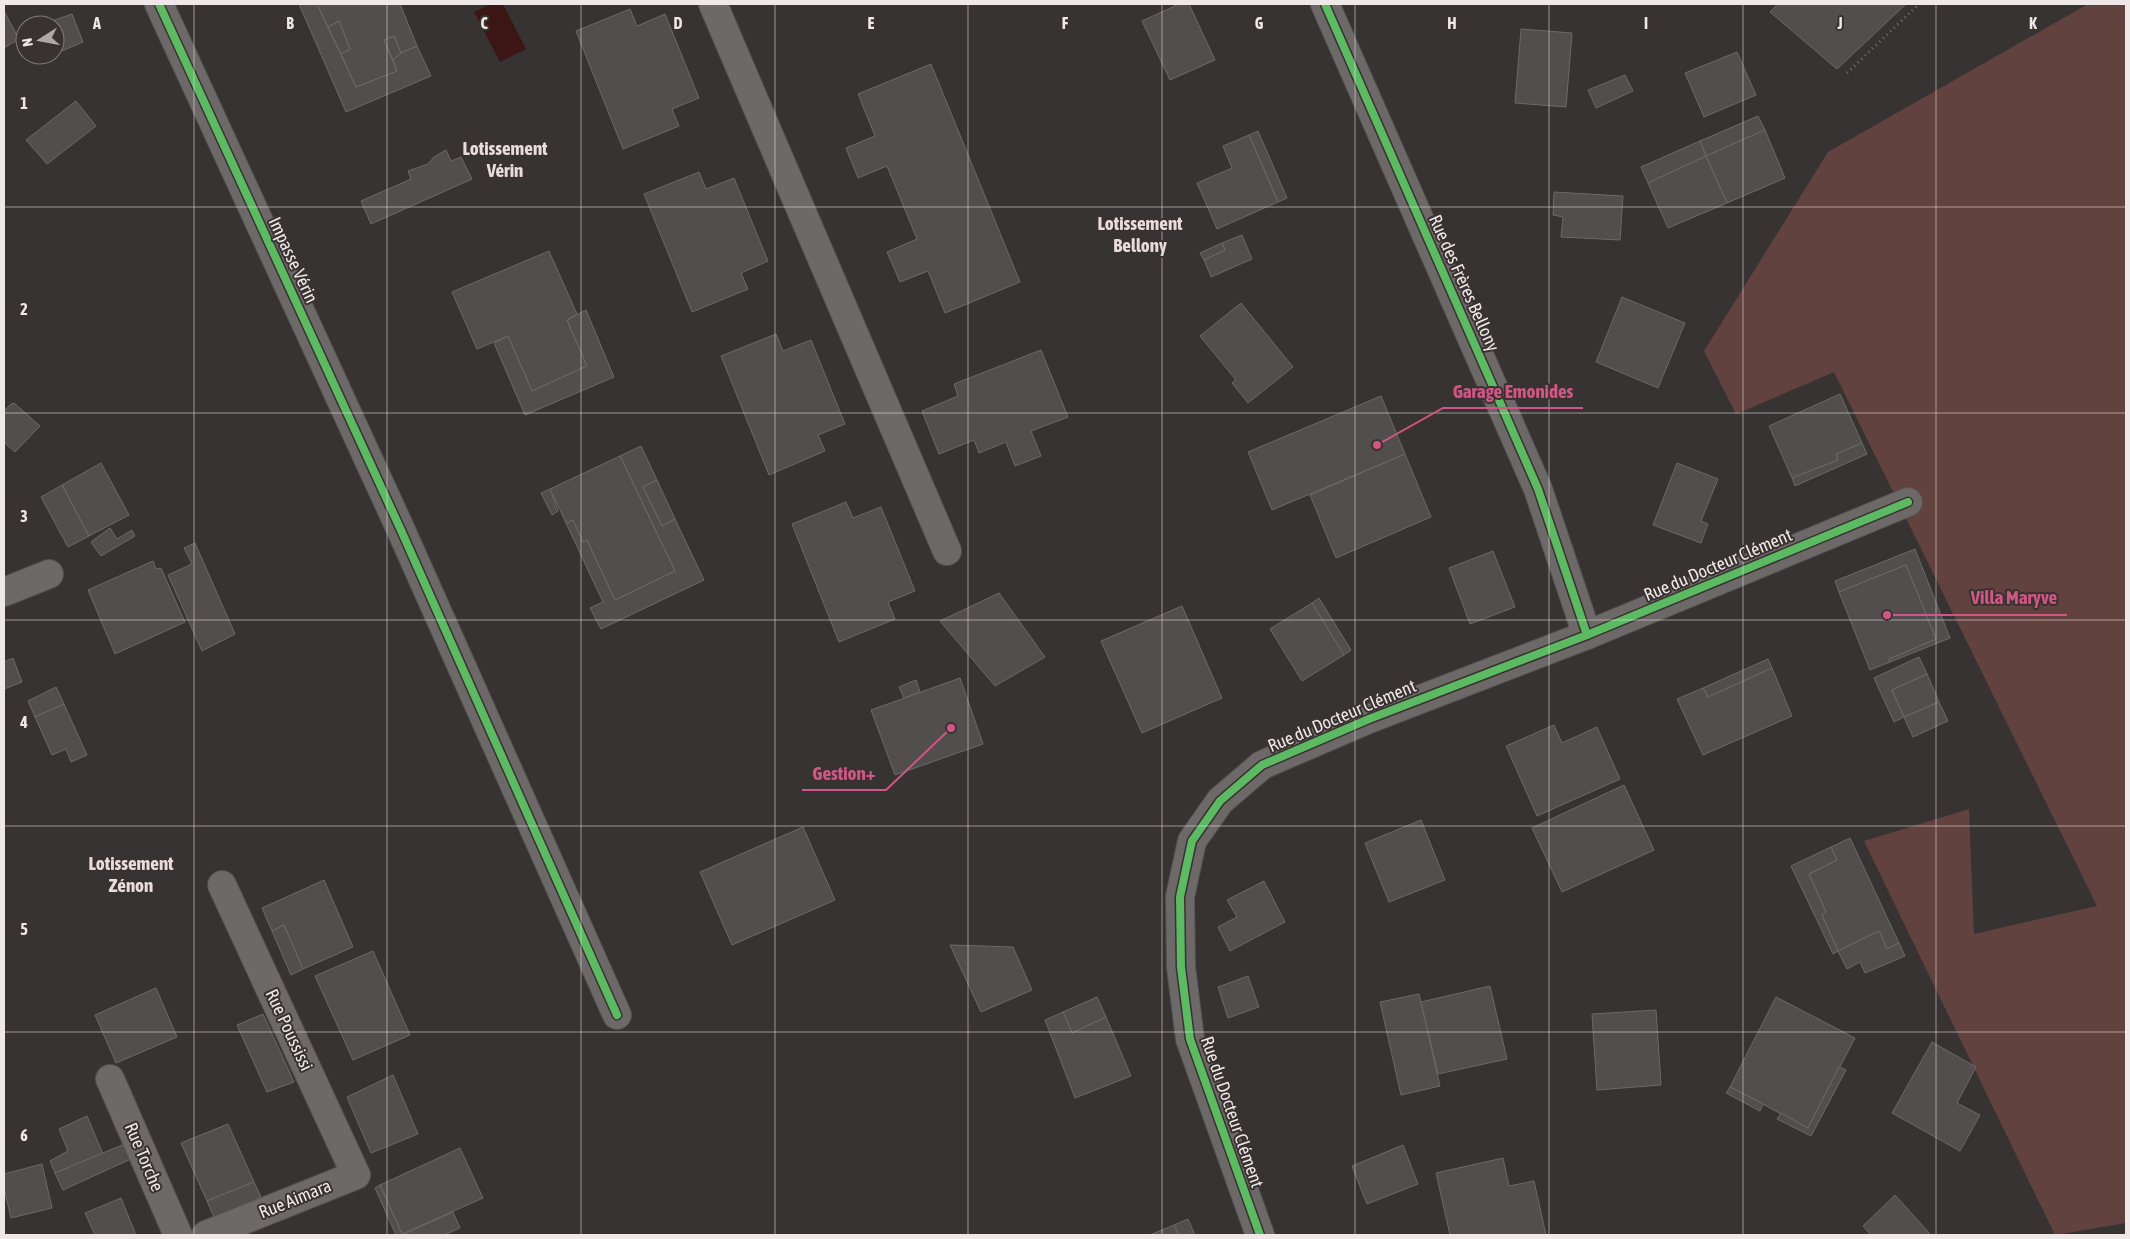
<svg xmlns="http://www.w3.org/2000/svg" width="2130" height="1239" viewBox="0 0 2130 1239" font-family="'Asap Condensed',sans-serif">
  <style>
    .green { fill: #62423e }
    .water { fill: #3b1614 }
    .building { fill: #524e4e; stroke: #6d6969 }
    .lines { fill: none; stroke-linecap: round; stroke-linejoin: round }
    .street-casing { stroke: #555151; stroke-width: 30 }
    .path { stroke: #736f6f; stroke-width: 3; stroke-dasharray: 1 4; stroke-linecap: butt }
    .street { stroke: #6d6969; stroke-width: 28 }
    .cycleway-casing { stroke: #3a3231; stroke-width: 11 }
    .cycleway { stroke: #5cba63; stroke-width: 8 }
    .grid { fill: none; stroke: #eee8e8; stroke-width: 1; stroke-opacity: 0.55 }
    .labels { text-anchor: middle; stroke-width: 4; stroke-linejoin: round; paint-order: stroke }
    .street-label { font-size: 18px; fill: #eee8e8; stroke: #3a3231 }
    .neighbourhood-label { font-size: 19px; font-weight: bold; fill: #e8dddc; stroke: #3a3231 }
    .grid-label { font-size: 16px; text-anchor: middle; font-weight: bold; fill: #eee8e8; stroke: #3a3231; stroke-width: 4; stroke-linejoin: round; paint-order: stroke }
    .leader { fill: none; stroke: #cf5685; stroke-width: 2 }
    .callout-dot { fill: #cf5685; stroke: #3a3231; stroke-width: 2 }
    .callout-label { font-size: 19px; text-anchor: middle; font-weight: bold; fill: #cf5685; stroke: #3a3231; stroke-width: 4; stroke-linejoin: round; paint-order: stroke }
  </style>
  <rect width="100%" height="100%" fill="#383333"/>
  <!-- green -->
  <path class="green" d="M 2088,4 L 2126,4 L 2126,1223 L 2055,1235 L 1864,841 L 1969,809 L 1974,934 L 2097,906 L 1834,372 L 1736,414 L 1704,351 L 1828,152 Z"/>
  <!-- water -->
  <path class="water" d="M 490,4 L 503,4 L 526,49 L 500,62 L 474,12 Z"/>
  <!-- building -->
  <g class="building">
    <path d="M 299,4 L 317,4 L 356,87 L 397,71 L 393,60 L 401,53 L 417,46 L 431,76 L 346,112 Z"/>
    <path d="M 317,4 L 400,4 L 417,46 L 401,53 L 394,36 L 384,40 L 397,71 L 356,87 L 341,54 L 350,49 L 339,21 L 328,27 Z"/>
    <path d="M 1179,4 L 1189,4 L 1215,60 L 1170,80 L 1142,21 Z"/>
    <path d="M 1778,4 L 1906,4 L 1837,69 L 1770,12 Z"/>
    <path d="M 630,9 L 637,26 L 665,14 L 699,98 L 672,109 L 679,126 L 623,149 L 576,31 Z"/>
    <path d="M 4,11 L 19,39 L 4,48 Z"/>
    <path d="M 72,14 L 83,42 L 57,53 L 55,47 L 55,25 L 46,23 Z"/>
    <path d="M 339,21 L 350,49 L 341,54 L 328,27 Z"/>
    <path d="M 1521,29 L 1572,33 L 1566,107 L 1515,103 Z"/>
    <path d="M 394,36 L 401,53 L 393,60 L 384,40 Z"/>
    <path d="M 1737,52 L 1756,95 L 1704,117 L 1685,73 Z"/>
    <path d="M 931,64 L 1020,282 L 945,313 L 928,271 L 900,282 L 887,252 L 917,239 L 887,166 L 858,178 L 846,148 L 875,136 L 858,94 Z"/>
    <path d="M 1625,75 L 1633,91 L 1596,108 L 1588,90 Z"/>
    <path d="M 76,101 L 96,126 L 47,164 L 26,140 Z"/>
    <path d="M 1758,116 L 1765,130 L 1706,156 L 1700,141 Z"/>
    <path d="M 1765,130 L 1785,178 L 1727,203 L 1706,156 Z"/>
    <path d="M 1258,131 L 1287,198 L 1278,202 L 1249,135 Z"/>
    <path d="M 1249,135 L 1278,202 L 1217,229 L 1197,183 L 1232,168 L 1223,146 Z"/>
    <path d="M 1700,141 L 1706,156 L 1648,183 L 1641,167 Z"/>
    <path d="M 446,150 L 451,161 L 461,157 L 472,179 L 371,224 L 361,201 L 411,179 L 408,171 L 428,164 L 434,157 Z"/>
    <path d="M 1706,156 L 1727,203 L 1668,228 L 1648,183 Z"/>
    <path d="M 699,172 L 706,189 L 734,178 L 768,261 L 741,273 L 748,289 L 692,312 L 644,194 Z"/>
    <path d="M 1554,192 L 1623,196 L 1620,240 L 1561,237 L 1563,217 L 1553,215 Z"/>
    <path d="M 1242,235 L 1252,259 L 1211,277 L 1204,260 L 1225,250 L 1222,243 Z"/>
    <path d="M 1222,243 L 1225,250 L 1204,260 L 1200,253 Z"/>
    <path d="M 549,251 L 577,314 L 567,320 L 587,366 L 532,391 L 508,336 L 477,349 L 452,292 Z"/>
    <path d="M 1622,297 L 1685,323 L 1658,388 L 1596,362 Z"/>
    <path d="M 1241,303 L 1293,367 L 1248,403 L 1232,383 L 1236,380 L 1200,336 Z"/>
    <path d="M 586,310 L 614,377 L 525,415 L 494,343 L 508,336 L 532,391 L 587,366 L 567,320 Z"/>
    <path d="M 776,334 L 783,351 L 811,340 L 845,424 L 818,435 L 825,451 L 769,475 L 721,356 Z"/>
    <path d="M 1041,350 L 1068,417 L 1031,431 L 1041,456 L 1015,466 L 1006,442 L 979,453 L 974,440 L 939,454 L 922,411 L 958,396 L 954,384 Z"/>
    <path d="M 1840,394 L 1862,443 L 1836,454 L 1838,460 L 1792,478 L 1769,426 Z"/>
    <path d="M 1381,396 L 1405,454 L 1272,510 L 1248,452 Z"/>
    <path d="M 14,403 L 40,426 L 15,452 L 4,442 L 4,411 L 11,404 Z"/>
    <path d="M 1862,443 L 1867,454 L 1795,486 L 1792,478 L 1838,460 L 1836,454 Z"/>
    <path d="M 641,446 L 657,480 L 643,487 L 662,526 L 675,519 L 704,580 L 601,629 L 590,608 L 603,602 L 566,523 L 573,520 L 583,542 L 587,540 L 615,600 L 675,571 L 620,456 Z"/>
    <path d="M 1405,454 L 1431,517 L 1336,558 L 1310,495 Z"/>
    <path d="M 620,456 L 675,571 L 615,600 L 587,540 L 583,542 L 573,520 L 566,523 L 550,489 Z"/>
    <path d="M 101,463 L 129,515 L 89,536 L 62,485 Z"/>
    <path d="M 1677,463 L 1718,479 L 1701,521 L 1708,524 L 1701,543 L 1653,525 Z"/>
    <path d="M 657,480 L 675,519 L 662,526 L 643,487 Z"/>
    <path d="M 62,485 L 89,536 L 68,547 L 41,497 Z"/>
    <path d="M 550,489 L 558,511 L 552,515 L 541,493 Z"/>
    <path d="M 846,502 L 853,518 L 881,507 L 915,591 L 888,602 L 895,619 L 839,642 L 792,524 Z"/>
    <path d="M 110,528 L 117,539 L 132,530 L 135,536 L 101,556 L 91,542 Z"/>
    <path d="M 195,543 L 235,634 L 202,651 L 168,575 L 192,564 L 184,548 Z"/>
    <path d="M 1915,549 L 1950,638 L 1890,662 L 1889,659 L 1936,639 L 1906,565 L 1839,592 L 1835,581 Z"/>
    <path d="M 1493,551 L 1515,607 L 1470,624 L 1449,568 Z"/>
    <path d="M 153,561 L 156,569 L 161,568 L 185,622 L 115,654 L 88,590 Z"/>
    <path d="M 1906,565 L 1936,639 L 1889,659 L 1890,662 L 1870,670 L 1839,592 Z"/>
    <path d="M 999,593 L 1045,657 L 995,686 L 940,621 Z"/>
    <path d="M 1319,598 L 1351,650 L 1344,655 L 1312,603 Z"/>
    <path d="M 1312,603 L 1344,655 L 1302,681 L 1270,629 Z"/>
    <path d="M 1182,606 L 1222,698 L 1142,733 L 1101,641 Z"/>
    <path d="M 1919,657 L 1927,674 L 1892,690 L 1904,717 L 1894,722 L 1874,678 Z"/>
    <path d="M 13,658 L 22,682 L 4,689 L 4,662 Z"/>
    <path d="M 1768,659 L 1772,668 L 1708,697 L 1703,688 Z"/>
    <path d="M 1772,668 L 1792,716 L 1703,755 L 1677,699 L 1703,688 L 1708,697 Z"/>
    <path d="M 1927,674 L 1939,702 L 1904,717 L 1892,690 Z"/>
    <path d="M 960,678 L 983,744 L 895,775 L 871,710 Z"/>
    <path d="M 916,680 L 920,692 L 904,698 L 899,687 Z"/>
    <path d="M 56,687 L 64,704 L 35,717 L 28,701 Z"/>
    <path d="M 1939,702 L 1948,721 L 1913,737 L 1904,717 Z"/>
    <path d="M 64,704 L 87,755 L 71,762 L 66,749 L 52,755 L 35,717 Z"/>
    <path d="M 1554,725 L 1562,743 L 1597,727 L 1620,779 L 1537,816 L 1506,746 Z"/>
    <path d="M 1624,785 L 1654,850 L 1562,892 L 1532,828 Z"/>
    <path d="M 1421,820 L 1445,880 L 1389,902 L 1365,843 Z"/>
    <path d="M 803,827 L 835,900 L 732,945 L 700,872 Z"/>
    <path d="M 1850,838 L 1899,943 L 1887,949 L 1879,931 L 1838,951 L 1822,915 L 1826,912 L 1809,874 L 1837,860 L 1831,847 Z"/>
    <path d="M 1831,847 L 1837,860 L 1809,874 L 1826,912 L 1822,915 L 1838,951 L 1833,954 L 1791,866 Z"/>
    <path d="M 324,880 L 353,947 L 303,969 L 284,925 L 272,931 L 262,908 Z"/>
    <path d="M 1264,881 L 1285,922 L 1230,951 L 1218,927 L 1237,917 L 1227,900 Z"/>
    <path d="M 284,925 L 303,969 L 291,975 L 272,931 Z"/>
    <path d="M 1879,931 L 1887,949 L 1899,943 L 1905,956 L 1865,973 L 1860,962 L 1847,969 L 1838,951 Z"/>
    <path d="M 950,945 L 1013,947 L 1032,990 L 981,1012 Z"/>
    <path d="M 373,951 L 410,1035 L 353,1060 L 315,976 Z"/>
    <path d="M 1248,976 L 1259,1007 L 1228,1018 L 1218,987 Z"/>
    <path d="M 1490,986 L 1507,1059 L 1438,1074 L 1421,1002 Z"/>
    <path d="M 156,988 L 177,1037 L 116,1063 L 95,1015 Z"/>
    <path d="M 1419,994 L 1440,1086 L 1401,1095 L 1380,1002 Z"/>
    <path d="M 1097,997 L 1106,1017 L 1072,1033 L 1063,1012 Z"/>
    <path d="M 1776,997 L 1855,1038 L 1808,1128 L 1730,1087 Z"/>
    <path d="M 1656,1010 L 1661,1085 L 1597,1090 L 1592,1014 Z"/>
    <path d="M 1063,1012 L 1072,1033 L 1106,1017 L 1131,1076 L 1075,1098 L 1045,1020 Z"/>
    <path d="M 263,1014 L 294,1082 L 267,1092 L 237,1025 Z"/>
    <path d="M 1932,1042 L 1976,1067 L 1957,1103 L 1980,1115 L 1960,1151 L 1892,1113 Z"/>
    <path d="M 1839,1067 L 1846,1070 L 1811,1136 L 1777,1119 L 1781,1113 L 1808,1128 Z"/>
    <path d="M 393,1075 L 418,1134 L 371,1153 L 347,1097 Z"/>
    <path d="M 1730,1087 L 1763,1104 L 1760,1111 L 1726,1093 Z"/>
    <path d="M 87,1116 L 103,1154 L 55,1173 L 50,1161 L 68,1151 L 59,1129 Z"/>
    <path d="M 228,1124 L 254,1182 L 207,1201 L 181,1143 Z"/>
    <path d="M 127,1143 L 133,1158 L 63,1190 L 55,1173 Z"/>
    <path d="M 1403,1145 L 1418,1184 L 1367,1204 L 1352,1166 Z"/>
    <path d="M 460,1148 L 483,1198 L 402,1234 L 380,1185 Z"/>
    <path d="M 1503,1158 L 1509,1186 L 1534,1181 L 1546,1235 L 1450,1235 L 1436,1173 Z"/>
    <path d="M 42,1164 L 52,1208 L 11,1218 L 4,1188 L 4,1174 Z"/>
    <path d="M 254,1182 L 261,1197 L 214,1217 L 207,1201 Z"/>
    <path d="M 380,1185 L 402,1234 L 400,1235 L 396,1235 L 375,1188 Z"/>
    <path d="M 1895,1195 L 1931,1235 L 1871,1235 L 1863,1226 Z"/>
    <path d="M 121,1198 L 136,1235 L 95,1235 L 85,1213 Z"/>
    <path d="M 453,1212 L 460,1228 L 444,1235 L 402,1235 Z"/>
    <path d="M 1188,1219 L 1195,1235 L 1179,1235 L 1174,1225 Z"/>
    <path d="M 1174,1225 L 1179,1235 L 1150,1235 Z"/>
  </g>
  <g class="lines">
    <!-- street casing -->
    <g class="street-casing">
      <g id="street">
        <path d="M 159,4 L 400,528 L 617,1015"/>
        <path d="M 713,4 L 947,551"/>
        <path d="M 1325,4 L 1538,489 L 1587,635"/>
        <path d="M 4,592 L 49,574"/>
        <path d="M 110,1079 L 178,1235"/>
        <path d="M 206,1235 L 356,1175 L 222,885"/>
        <path d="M 1260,1235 L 1190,1039 L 1181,967 L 1180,897 L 1192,841 L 1220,801 L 1262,765 L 1369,719 L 1587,635 L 1908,502"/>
      </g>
    </g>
    <!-- path -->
    <path class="path" d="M 1847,73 L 1919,4"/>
    <!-- street -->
    <use href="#street" class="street"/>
    <!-- cycleway casing -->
    <g class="cycleway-casing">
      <g id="cycleway">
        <path d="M 159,4 L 400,528 L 617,1015"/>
        <path d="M 1325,4 L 1538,489 L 1587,635"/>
        <path d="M 1260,1235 L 1190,1039 L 1181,967 L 1180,897 L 1192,841 L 1220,801 L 1262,765 L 1369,719 L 1587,635 L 1908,502"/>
      </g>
    </g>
    <!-- cycleway -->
    <use href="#cycleway" class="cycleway"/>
  </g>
  <!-- grid -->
  <path class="grid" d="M 194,4 L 194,1235M 387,4 L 387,1235M 581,4 L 581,1235M 775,4 L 775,1235M 968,4 L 968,1235M 1162,4 L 1162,1235M 1355,4 L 1355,1235M 1549,4 L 1549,1235M 1743,4 L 1743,1235M 1936,4 L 1936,1235M 4,207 L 2126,207M 4,413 L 2126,413M 4,620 L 2126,620M 4,826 L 2126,826M 4,1032 L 2126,1032"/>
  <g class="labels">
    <!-- street labels -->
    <g class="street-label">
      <text transform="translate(293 260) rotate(65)" y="6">Impasse Vérin</text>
      <text transform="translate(1464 283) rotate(66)" y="6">Rue des Frères Bellony</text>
      <text transform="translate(1718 565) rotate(-23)" y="6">Rue du Docteur Clément</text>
      <text transform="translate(1342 716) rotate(-23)" y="6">Rue du Docteur Clément</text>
      <text transform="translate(289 1030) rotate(65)" y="6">Rue Poussissi</text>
      <text transform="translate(1232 1112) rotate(71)" y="6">Rue du Docteur Clément</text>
      <text transform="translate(144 1157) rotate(67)" y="6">Rue Torche</text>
      <text transform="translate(295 1199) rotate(-22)" y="6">Rue Aimara</text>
    </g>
    <!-- neighbourhood labels -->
    <g class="neighbourhood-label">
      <text x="505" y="155">Lotissement<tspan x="505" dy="22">Vérin</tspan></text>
      <text x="1140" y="230">Lotissement<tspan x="1140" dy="22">Bellony</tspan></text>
      <text x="131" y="870">Lotissement<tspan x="131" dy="22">Zénon</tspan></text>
    </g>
  </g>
  <g class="grid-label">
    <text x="97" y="29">A</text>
    <text x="290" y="29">B</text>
    <text x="484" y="29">C</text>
    <text x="678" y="29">D</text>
    <text x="871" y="29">E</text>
    <text x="1065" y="29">F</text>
    <text x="1259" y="29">G</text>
    <text x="1452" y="29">H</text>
    <text x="1646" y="29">I</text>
    <text x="1840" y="29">J</text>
    <text x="2033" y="29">K</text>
    <text x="24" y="109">1</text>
    <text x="24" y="315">2</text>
    <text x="24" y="522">3</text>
    <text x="24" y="728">4</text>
    <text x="24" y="935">5</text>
    <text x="24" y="1141">6</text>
  </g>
  <!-- callouts -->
  <path class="leader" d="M1377 445L1443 408H1583M1887 615L1961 615H2067M951 728L886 790H802"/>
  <g class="callout-dot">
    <circle cx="1377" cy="445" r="5"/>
    <circle cx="1887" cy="615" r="5"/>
    <circle cx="951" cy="728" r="5"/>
  </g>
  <g class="callout-label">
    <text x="1513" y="398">Garage Emonides</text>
    <text x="2014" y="604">Villa Maryve</text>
    <text x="844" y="780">Gestion+</text>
  </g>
  <!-- border -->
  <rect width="2130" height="1239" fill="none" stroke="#eee8e8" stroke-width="10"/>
  <!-- north arrow -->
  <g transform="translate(40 40) rotate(259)"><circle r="24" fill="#3a3231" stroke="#827b7a"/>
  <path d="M0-4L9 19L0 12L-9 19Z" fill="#aea9a9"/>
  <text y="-8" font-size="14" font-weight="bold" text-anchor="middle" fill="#eee8e8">N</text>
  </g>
</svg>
